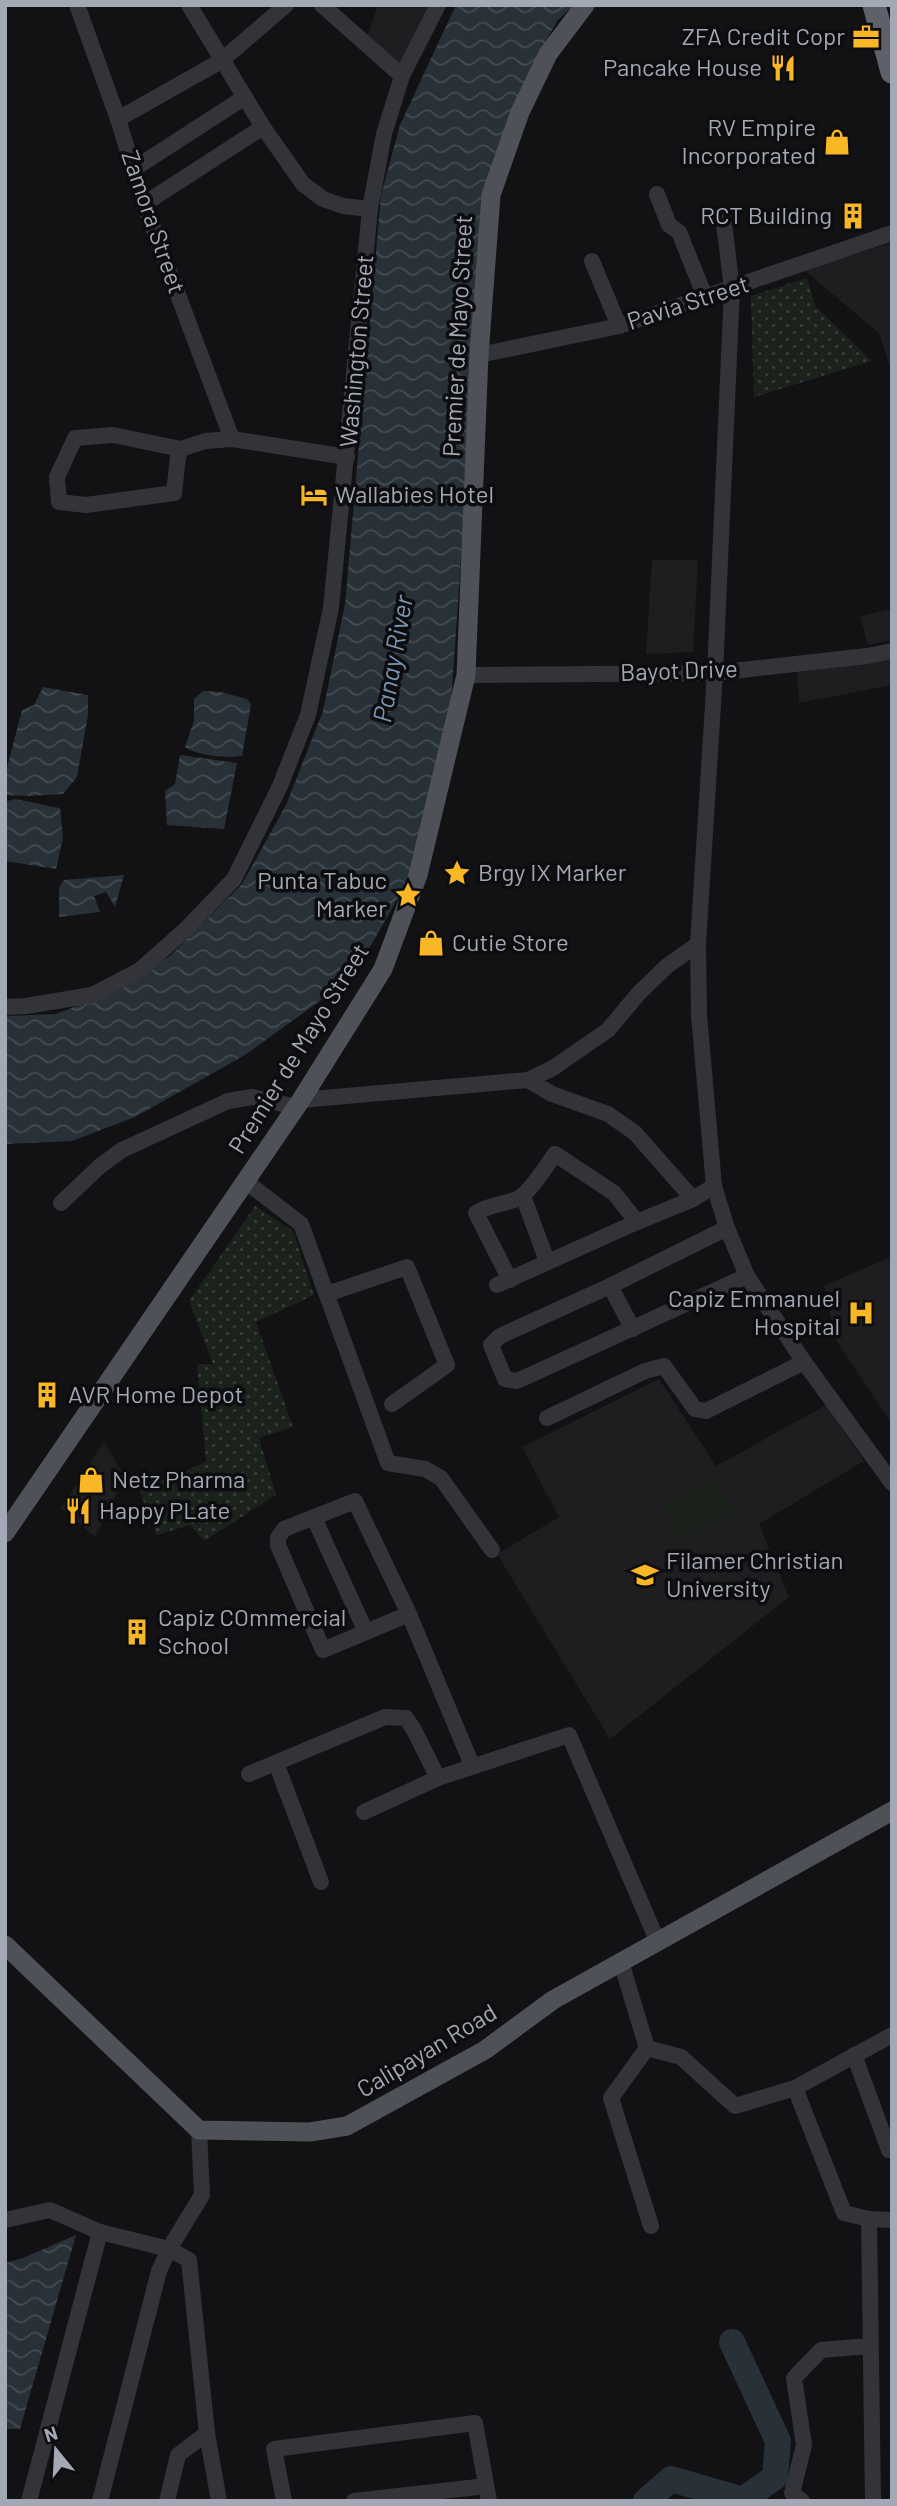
<svg xmlns="http://www.w3.org/2000/svg" width="897" height="2506" viewBox="0 0 897 2506" font-family="Barlow,sans-serif">
  <style>
    .built { fill: #1e1e21 }
    .grass { fill: url(#grass-dots) }
    .garden { fill: #1a221b }
    .water { fill: url(#water-waves) }
    .lines { fill: none; stroke-linecap: round; stroke-linejoin: round }
    .river { stroke: #283038; stroke-width: 26 }
    .minor { stroke: #333439; stroke-width: 16 }
    .major { stroke: #4f5158; stroke-width: 19 }
    .highway { stroke: #5f616a; stroke-width: 23 }
    .labels { text-anchor: middle; stroke-width: 7; stroke-linejoin: round; paint-order: stroke }
    .poi-label { font-size: 24px; fill: #a3a8b5; stroke: #0d0d0f; text-anchor: start }
    .street-label { font-size: 24px; fill: #a3a8b5; stroke: #0d0d0f }
    .water-label { font-size: 26px; font-style: italic; fill: #7896b2; stroke: #0d0d0f }
  </style>
  <defs>
    <pattern id="grass-dots" width="8" height="8" patternUnits="userSpaceOnUse" patternTransform="scale(1.75)"><rect width="8" height="8" fill="#1a221b"/><path d="M2 2h.1M6 6h.1" fill="none" stroke="#383f3a" stroke-width="1.8" stroke-linecap="round"/></pattern>
    <pattern id="water-waves" width="16" height="10" patternUnits="userSpaceOnUse" patternTransform="scale(1.75)"><rect width="16" height="10" fill="#283038"/><path d="M0 5q4-4 8 0t8 0" fill="none" stroke="#444b53"/></pattern>
  </defs>
  <rect width="100%" height="100%" fill="#121214"/>
  <!-- built -->
  <g class="built">
    <path d="M 378,5 L 431,5 L 401,67 L 367,37 Z"/>
    <path d="M 892,243 L 892,373 L 879,333 L 804,270 Z"/>
    <path d="M 652,560 L 698,560 L 693,652 L 646,654 Z"/>
    <path d="M 892,609 L 892,640 L 868,645 L 860,616 Z"/>
    <path d="M 892,659 L 892,685 L 799,703 L 797,672 Z"/>
    <path d="M 892,1256 L 892,1424 L 836,1340 L 824,1286 Z"/>
    <path d="M 659,1379 L 716,1466 L 826,1405 L 864,1461 L 759,1524 L 789,1597 L 610,1739 L 497,1554 L 559,1517 L 522,1447 Z"/>
    <path d="M 104,1442 L 125,1477 L 95,1537 L 61,1508 Z"/>
  </g>
  <!-- grass -->
  <g class="grass">
    <path d="M 807,278 L 815,306 L 872,361 L 754,397 L 751,296 Z"/>
    <path d="M 255,1206 L 293,1231 L 314,1295 L 256,1322 L 293,1427 L 259,1438 L 276,1495 L 204,1541 L 190,1525 L 157,1535 L 139,1490 L 206,1462 L 197,1364 L 213,1364 L 189,1301 Z"/>
  </g>
  <!-- garden -->
  <path class="garden" d="M 716,1476 L 734,1513 L 680,1539 L 662,1503 Z"/>
  <!-- water -->
  <g class="water">
    <path d="M 456,5 L 574,5 L 557,21 L 519,92 L 487,181 L 451,704 L 412,873 L 353,977 L 245,1055 L 135,1117 L 72,1141 L 5,1144 L 5,1016 L 56,1014 L 112,992 L 170,956 L 242,884 L 286,805 L 323,711 L 345,604 L 381,195 L 400,125 Z"/>
    <path d="M 43,687 L 88,695 L 88,715 L 77,777 L 63,794 L 28,796 L 5,795 L 5,768 L 7,768 L 22,710 L 34,705 Z"/>
    <path d="M 203,691 L 221,692 L 247,699 L 251,704 L 242,756 C 227,758 198,756 185,747 L 194,721 L 194,699 Z"/>
    <path d="M 180,755 L 237,763 L 224,829 L 167,825 L 165,791 L 175,784 Z"/>
    <path d="M 14,799 C 30,801 44,806 60,808 L 63,838 L 56,869 L 5,861 L 5,802 Z"/>
    <path d="M 124,875 L 115,907 L 106,892 L 94,896 L 100,912 L 59,917 L 59,888 L 64,880 Z"/>
    <path d="M 76,2235 L 20,2429 L 5,2429 L 5,2263 L 23,2258 Z"/>
  </g>
  <g class="lines">
    <!-- river -->
    <path class="river" d="M 646,2501 L 671,2479 L 743,2500 L 775,2477 L 778,2441 L 732,2342"/>
    <!-- minor -->
    <g class="minor">
      <path d="M 77,5 L 118,119 L 144,204 L 232,439"/>
      <path d="M 189,5 L 263,127 L 303,184 L 323,199 L 343,206 L 370,209"/>
      <path d="M 322,5 L 402,76"/>
      <path d="M 118,119 L 221,61 L 286,5"/>
      <path d="M 132,170 L 245,97"/>
      <path d="M 657,194 L 669,225 L 679,232 L 705,297"/>
      <path d="M 144,204 L 263,127"/>
      <path d="M 723,215 L 732,289 L 715,673 L 698,944 L 699,1015 L 714,1186 L 727,1228 L 747,1276 L 804,1362 L 892,1483"/>
      <path d="M 592,261 L 619,326"/>
      <path d="M 479,355 L 619,326 L 892,233"/>
      <path d="M 181,449 L 178,457 L 174,493 L 86,505 L 59,502 L 57,477 L 75,438 L 113,435 L 181,449 L 205,441 L 232,439 L 347,457"/>
      <path d="M 466,675 L 715,673 L 867,656 L 892,651"/>
      <path d="M 5,1007 L 26,1006 L 92,995 L 140,970 L 185,930 L 234,879 L 280,786 L 308,715 L 331,608 L 370,209 L 384,134 L 402,76 L 438,5"/>
      <path d="M 528,1080 L 552,1094 L 608,1114 L 635,1133 L 693,1199"/>
      <path d="M 301,1100 L 528,1080 L 553,1068 L 608,1030 L 639,993 L 667,966 L 698,944"/>
      <path d="M 245,1181 L 301,1224 L 388,1463 L 425,1469 L 441,1478 L 492,1550"/>
      <path d="M 523,1196 L 547,1261"/>
      <path d="M 61,1203 L 100,1166 L 122,1150 L 228,1101 L 252,1097 L 296,1107"/>
      <path d="M 727,1228 L 610,1286 L 500,1336 L 491,1345 L 505,1379 L 517,1381 L 747,1276"/>
      <path d="M 510,1280 L 476,1213 C 490,1204 504,1205 519,1198 C 531,1191 546,1166 555,1154 L 614,1193 L 637,1222"/>
      <path d="M 497,1285 L 637,1222 L 693,1199 L 714,1186"/>
      <path d="M 610,1286 L 633,1329"/>
      <path d="M 327,1294 L 407,1267 L 447,1365 L 392,1404"/>
      <path d="M 547,1418 L 645,1371 L 664,1366 L 695,1409 L 706,1411 L 804,1362"/>
      <path d="M 314,1518 L 366,1632"/>
      <path d="M 409,1614 L 323,1650 L 278,1545 L 278,1538 L 284,1529 L 355,1501 L 409,1614 L 472,1765"/>
      <path d="M 276,1763 L 321,1882"/>
      <path d="M 249,1774 L 385,1717 L 406,1718 L 414,1730 L 438,1778 L 569,1735 L 657,1940"/>
      <path d="M 364,1812 L 438,1778"/>
      <path d="M 621,1962 L 647,2048"/>
      <path d="M 854,2055 L 889,2150 L 892,2150"/>
      <path d="M 795,2088 L 844,2213 L 869,2219 L 892,2220"/>
      <path d="M 869,2219 L 873,2501"/>
      <path d="M 5,2220 L 50,2210 L 100,2232"/>
      <path d="M 651,2226 L 611,2098 L 647,2048 L 681,2057 L 735,2106 L 795,2088 L 892,2035"/>
      <path d="M 29,2501 L 100,2232 L 169,2249 L 189,2260 L 207,2433 L 219,2501"/>
      <path d="M 100,2501 L 159,2271 L 169,2249 L 202,2195 L 199,2130"/>
      <path d="M 167,2501 L 178,2455 L 207,2433"/>
      <path d="M 284,2501 L 274,2449 L 475,2423 L 489,2501"/>
      <path d="M 354,2501 L 486,2486"/>
      <path d="M 802,2501 L 792,2493 L 804,2445 L 794,2378 L 821,2350 L 870,2346"/>
    </g>
    <!-- major -->
    <g class="major">
      <path d="M 5,1533 L 301,1100 L 383,969 L 418,875 L 466,675 L 479,355 L 491,195 L 520,112 L 548,54 L 585,5"/>
      <path d="M 5,1945 L 199,2130 L 310,2132 L 347,2126 L 485,2050 L 553,2000 L 892,1811"/>
    </g>
    <!-- highway -->
    <path class="highway" d="M 874,5 L 892,72"/>
  </g>
  <!-- icons -->
  <defs>
    <g id="office-bare" transform="scale(2.1)"><path d="M-6-3h4V-5.5h4V-3h4V5H-6ZM-1-4.5V-3h2v-1.5ZM-6 0V1H6V0Z" fill="#f9b625" stroke="#0d0d0f" stroke-width="2.5" paint-order="stroke"/></g>
    <g id="restaurant-bare" transform="scale(2.1)"><path d="M-5-6h1v4h1v-4h1v4h1v-4h1v5L-1.5 .5V6h-2V.5L-5-1ZM5-6V6H3V1.5H1.5Q1.5-4 5-6Z" fill="#f9b625" stroke="#0d0d0f" stroke-width="2.5" paint-order="stroke"/></g>
    <g id="shop-bare" transform="scale(2.1)"><path d="M-5-2.5h2.3a2.7 3.5 0 0 1 5.4 0H5L5.5 6h-11ZM-1.5-2.5h3a1.5 2.3 0 0 0-3 0Z" fill="#f9b625" stroke="#0d0d0f" stroke-width="2.5" paint-order="stroke"/></g>
    <g id="building-bare" transform="scale(2.1)"><path d="M-4-6H4V6H1V3H-1V6H-4ZM-2.5-4.3h1.7v1.8h-1.7ZM.8-4.3h1.7v1.8H.8ZM-2.5-1h1.7V.8h-1.7ZM.8-1h1.7V.8H.8Z" fill="#f9b625" stroke="#0d0d0f" stroke-width="2.5" paint-order="stroke"/></g>
    <g id="hotel-bare" transform="scale(2.1)"><path d="M-6-4.5h1.5V1H6V5H4.5V3h-9V5H-6ZM-4 0a1.8 1.8 0 1 1 3.6 0ZM.5 0V-2.5h3Q6-2.5 6 0Z" fill="#f9b625" stroke="#0d0d0f" stroke-width="2.5" paint-order="stroke"/></g>
    <g id="sight-bare" transform="scale(2.1)"><path d="M0-6L1.8-2.2L6-1.7L2.9 1.2L3.7 5.4L0 3.3L-3.7 5.4L-2.9 1.2L-6-1.7L-1.8-2.2Z" fill="#f9b625" stroke="#0d0d0f" stroke-width="2.5" paint-order="stroke"/></g>
    <g id="hospital-bare" transform="scale(2.1)"><path d="M-5-5h3v3.5h4V-5h3V5h-3V1.5h-4V5h-3Z" fill="#f9b625" stroke="#0d0d0f" stroke-width="2.5" paint-order="stroke"/></g>
    <g id="university-bare" transform="scale(2.1)"><path d="M0-5L7-2L0 1L-7-2ZM-4 1L0 2.5L4 1V4Q0 6-4 4Z" fill="#f9b625" stroke="#0d0d0f" stroke-width="2.5" paint-order="stroke"/></g>
  </defs>
  <g fill-rule="evenodd">
    <use href="#office-bare" x="866" y="37"/>
    <use href="#restaurant-bare" x="783" y="68"/>
    <use href="#shop-bare" x="837" y="142"/>
    <use href="#building-bare" x="853" y="216"/>
    <use href="#hotel-bare" x="314" y="495"/>
    <use href="#sight-bare" x="457" y="873"/>
    <use href="#sight-bare" x="408" y="895"/>
    <use href="#shop-bare" x="431" y="943"/>
    <use href="#hospital-bare" x="861" y="1313"/>
    <use href="#building-bare" x="47" y="1395"/>
    <use href="#shop-bare" x="91" y="1480"/>
    <use href="#restaurant-bare" x="78" y="1511"/>
    <use href="#university-bare" x="645" y="1575"/>
    <use href="#building-bare" x="137" y="1632"/>
  </g>
  <g class="labels">
    <!-- poi labels -->
    <g class="poi-label">
      <text x="845" y="45" text-anchor="end">ZFA Credit Copr</text>
      <text x="762" y="76" text-anchor="end">Pancake House</text>
      <text x="816" y="136" text-anchor="end">RV Empire<tspan x="816" dy="28">Incorporated</tspan></text>
      <text x="832" y="224" text-anchor="end">RCT Building</text>
      <text x="335" y="503">Wallabies Hotel</text>
      <text x="478" y="881">Brgy IX Marker</text>
      <text x="387" y="889" text-anchor="end">Punta Tabuc<tspan x="387" dy="28">Marker</tspan></text>
      <text x="452" y="951">Cutie Store</text>
      <text x="840" y="1307" text-anchor="end">Capiz Emmanuel<tspan x="840" dy="28">Hospital</tspan></text>
      <text x="68" y="1403">AVR Home Depot</text>
      <text x="112" y="1488">Netz Pharma</text>
      <text x="99" y="1519">Happy PLate</text>
      <text x="666" y="1569">Filamer Christian<tspan x="666" dy="28">University</tspan></text>
      <text x="158" y="1626">Capiz COmmercial<tspan x="158" dy="28">School</tspan></text>
    </g>
    <!-- street labels -->
    <g class="street-label">
      <text transform="translate(153 222) rotate(71)" y="8">Zamora Street</text>
      <text transform="translate(688 303) rotate(-18)" y="8">Pavia Street</text>
      <text transform="translate(458 336) rotate(-87)" y="8">Premier de Mayo Street</text>
      <text transform="translate(357 351) rotate(-85)" y="8">Washington Street</text>
      <text transform="translate(679 671) rotate(-2)" y="8">Bayot Drive</text>
      <text transform="translate(299 1049) rotate(-58)" y="8">Premier de Mayo Street</text>
      <text transform="translate(427 2051) rotate(-31)" y="8">Calipayan Road</text>
    </g>
    <!-- water labels -->
    <g class="water-label">
      <text transform="translate(393 659) rotate(-80)" y="9">Panay River</text>
    </g>
  </g>
  <!-- border -->
  <rect width="897" height="2506" fill="none" stroke="#a3a8b5" stroke-width="14"/>
  <!-- north arrow -->
  <g transform="translate(56 2450) rotate(342)" stroke="#0d0d0f" stroke-width="5" paint-order="stroke">
  <path d="M0-5L12 26L0 18L-12 26Z" fill="#a3a8b5"/>
  <text y="-10" font-size="19" font-weight="bold" text-anchor="middle" fill="#a3a8b5">N</text>
  </g>
</svg>
